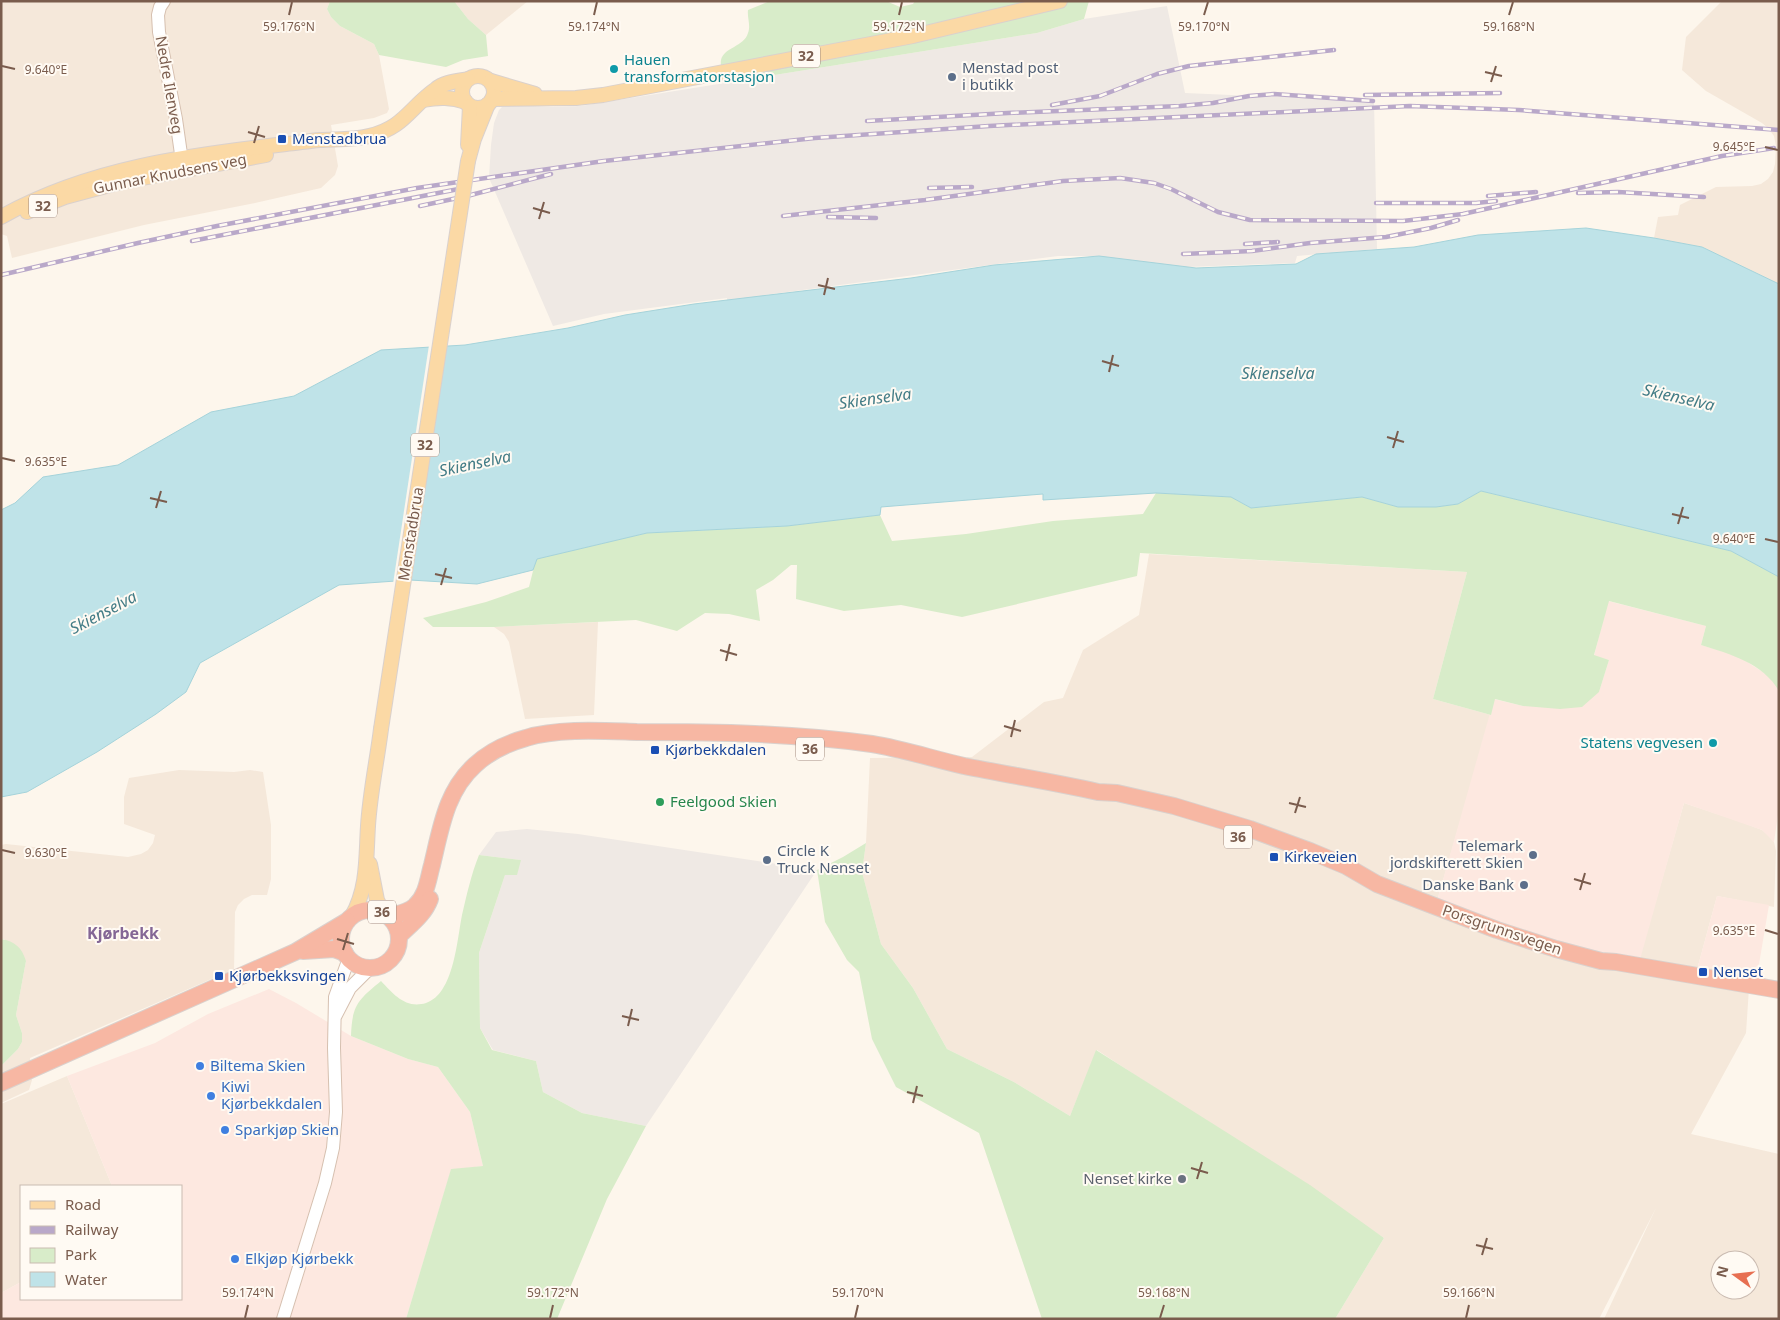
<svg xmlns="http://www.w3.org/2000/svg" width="1780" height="1320" viewBox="0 0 1780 1320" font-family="'Noto Sans',sans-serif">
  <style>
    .residential { fill: #f5e8da; fill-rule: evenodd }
    .commercial { fill: #fde8e0 }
    .industrial { fill: #efe9e4 }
    .green { fill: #d8ecc9 }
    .water { fill: #bfe3e8; stroke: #a5d3da }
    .pier { fill: #fdf6ec }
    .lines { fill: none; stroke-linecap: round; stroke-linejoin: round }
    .secondary-casing { stroke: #d6c0b0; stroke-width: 14 }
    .primary-casing { stroke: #dad1cd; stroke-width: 16 }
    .highway-casing { stroke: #dad1cd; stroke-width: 18 }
    .secondary { stroke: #fff; stroke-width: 12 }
    .primary { stroke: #fbd9a5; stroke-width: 14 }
    .highway { stroke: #f7b7a3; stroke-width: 16 }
    .rail-casing { stroke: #b9a8c9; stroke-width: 4.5 }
    .rail { stroke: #fffaf3; stroke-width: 2.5; stroke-dasharray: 8; stroke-linecap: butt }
    .primary-bridge-casing { stroke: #dad1cd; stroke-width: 16; stroke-linecap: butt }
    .primary-bridge { stroke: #fbd9a5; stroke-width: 14 }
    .ticks { fill: none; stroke: #7a5c4d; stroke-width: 2 }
    .culture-dot { fill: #0f9aa8; stroke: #fffaf3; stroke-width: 2 }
    .service-dot { fill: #5c6f8a; stroke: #fffaf3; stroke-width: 2 }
    .transit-dot { fill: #1a4fb4; stroke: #fffaf3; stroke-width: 2 }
    .leisure-dot { fill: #2e9e5b; stroke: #fffaf3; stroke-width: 2 }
    .shop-dot { fill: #3f7fe0; stroke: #fffaf3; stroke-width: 2 }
    .worship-dot { fill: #6b7280; stroke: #fffaf3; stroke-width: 2 }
    .labels { text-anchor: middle; stroke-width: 4; stroke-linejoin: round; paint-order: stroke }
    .shield { fill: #fffaf3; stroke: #a28b7f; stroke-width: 1 }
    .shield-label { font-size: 14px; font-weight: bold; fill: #7a5c4d }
    .culture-label { font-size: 15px; fill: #0d838f; stroke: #fffaf3; text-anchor: start }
    .service-label { font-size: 15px; fill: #4e5e75; stroke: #fffaf3; text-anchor: start }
    .street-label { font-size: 15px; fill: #7a5c4d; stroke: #fffaf3 }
    .transit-label { font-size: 15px; fill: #164399; stroke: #fffaf3; text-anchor: start }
    .leisure-label { font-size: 15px; fill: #27864d; stroke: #fffaf3; text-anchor: start }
    .shop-label { font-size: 15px; fill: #366cbe; stroke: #fffaf3; text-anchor: start }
    .worship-label { font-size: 15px; fill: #5b616d; stroke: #fffaf3; text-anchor: end }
    .water-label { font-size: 16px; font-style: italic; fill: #437c86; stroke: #fffaf3 }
    .neighbourhood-label { font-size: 16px; font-weight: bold; fill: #846695; stroke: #fffaf3 }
    .ticks-label { font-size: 12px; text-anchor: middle; fill: #7a5c4d; stroke: #fffaf3; stroke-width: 4; stroke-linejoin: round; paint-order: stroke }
  </style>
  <rect width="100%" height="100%" fill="#fdf6ec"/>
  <!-- residential -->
  <g class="residential">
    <path d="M 1,1 L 330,1 L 327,9 L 331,17 L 340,26 L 374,44 L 379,55 L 389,109 L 387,113 L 374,118 L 331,125 L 338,166 L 335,175 L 321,188 L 255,203 L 144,225 L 12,258 L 7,236 L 1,234 Z"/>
    <path d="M 454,1 L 528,1 L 486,35 L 468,19 Z"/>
    <path d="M 1722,1 L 1779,1 L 1779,284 L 1702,247 L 1654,238 L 1658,217 L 1678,215 L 1680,205 L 1716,187 L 1752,186 L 1761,184 L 1768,179 L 1773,172 L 1775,164 L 1776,146 L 1774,136 L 1768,128 L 1762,123 L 1706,91 L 1682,70 L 1686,37 Z"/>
    <path d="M 1149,554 L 1467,572 L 1433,699 L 1491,715 L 1437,901 L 1638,963 L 1684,803 L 1741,822 L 1762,830 L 1768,835 L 1774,842 L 1776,851 L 1774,907 L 1717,896 L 1698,966 L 1750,973 L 1746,1033 L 1691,1134 L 1779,1154 L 1779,1319 L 1604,1319 L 1656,1208 L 1599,1319 L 1335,1319 L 1384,1238 L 1097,1050 L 1070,1116 L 1014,1082 L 947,1049 L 913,988 L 881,944 L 862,872 L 866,843 L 870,758 L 972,757 L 1044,702 L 1063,698 L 1083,650 L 1139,615 ZM 1720,1260 L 1750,1260 L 1750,1290 L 1720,1290 Z"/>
    <path d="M 598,622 L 594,715 L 525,719 L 509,642 L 504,634 L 494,627 Z"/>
    <path d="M 179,770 L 234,772 L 250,770 L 263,772 L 271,825 L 271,879 L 267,895 L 252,895 L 244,899 L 238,905 L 235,912 L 234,973 L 216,977 L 30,1058 L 32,1080 L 29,1090 L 1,1103 L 1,1066 L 18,1049 L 22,1042 L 22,1033 L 16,1015 L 26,961 L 4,939 L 1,939 L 1,845 L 6,844 L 128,857 L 141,854 L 148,850 L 153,843 L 155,835 L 124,824 L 124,797 L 129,778 Z"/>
    <path d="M 67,1076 L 112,1186 L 21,1186 L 21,1282 L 1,1293 L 1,1104 Z"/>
  </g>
  <!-- commercial -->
  <g class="commercial">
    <path d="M 1608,601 L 1706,626 L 1701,645 L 1738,656 L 1772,678 L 1779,691 L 1779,808 L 1774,842 L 1762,830 L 1684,803 L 1639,963 L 1573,948 L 1437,901 L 1494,699 L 1523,706 L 1599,692 L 1609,660 L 1594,656 Z"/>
    <path d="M 1717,896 L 1769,905 L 1759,964 L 1750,973 L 1698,966 Z"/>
    <path d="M 269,989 L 296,1003 L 351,1036 L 408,1059 L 438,1067 L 470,1112 L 483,1166 L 451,1170 L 406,1319 L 1,1319 L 1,1293 L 21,1282 L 21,1299 L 181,1299 L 181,1186 L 112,1186 L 67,1076 L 155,1043 L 208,1014 Z"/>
  </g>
  <!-- industrial -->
  <g class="industrial">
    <path d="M 1167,6 L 1185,93 L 1374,101 L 1377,249 L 1297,256 L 1295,263 L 1110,270 L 1110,258 L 1096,256 L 1058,256 L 765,295 L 728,310 L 727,298 L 604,314 L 553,326 L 489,178 L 491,145 L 494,123 L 499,110 L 502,107 L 514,105 L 552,107 L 581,106 L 1037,33 L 1084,19 Z"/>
    <path d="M 527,829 L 578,834 L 817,870 L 646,1126 L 582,1113 L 543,1092 L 536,1061 L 493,1050 L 480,1028 L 479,953 L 505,875 L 521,860 L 479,855 L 496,832 Z"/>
  </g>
  <!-- green -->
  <g class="green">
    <path d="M 330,1 L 454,1 L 468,19 L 486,35 L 488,56 L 463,60 L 446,67 L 379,55 L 374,44 L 340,26 L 331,17 L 327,9 Z"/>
    <path d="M 770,1 L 886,1 L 900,7 L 913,4 L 915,1 L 1089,1 L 1084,19 L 1037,33 L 724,83 C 723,77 720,66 721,60 C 724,47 744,47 748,33 C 751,25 747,18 748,10 Z"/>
    <path d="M 1481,491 L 1731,551 L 1779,577 L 1779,691 C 1763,663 1730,654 1701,645 L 1706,626 L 1609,601 L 1594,655 L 1609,660 L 1599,692 L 1582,707 L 1560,709 L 1523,706 L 1495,699 L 1491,715 L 1433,699 L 1467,572 L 1140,553 L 1137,576 L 962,617 L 901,605 L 844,611 L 796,599 L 797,565 L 791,565 L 773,580 L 756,590 L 760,621 L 729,614 L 705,613 L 677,631 L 636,620 L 494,627 L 433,627 L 423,618 L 486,602 L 529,587 L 536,559 L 647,533 L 787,526 L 880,515 L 892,541 L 966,534 L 1053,521 L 1143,514 L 1156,493 L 1231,497 L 1251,508 L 1362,497 L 1398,507 L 1436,507 L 1458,504 Z"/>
    <path d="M 866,843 L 862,872 L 881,944 L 913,988 L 947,1049 L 1014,1082 L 1070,1116 L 1096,1050 L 1310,1185 L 1384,1238 L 1335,1319 L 1042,1319 L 979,1133 L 896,1087 L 872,1039 L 859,972 L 847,960 L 825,922 L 817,870 L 843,857 Z"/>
    <path d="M 479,855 L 521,860 L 517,875 L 505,875 L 479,953 L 480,1028 L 492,1050 L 536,1061 L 543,1092 L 582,1113 L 646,1126 L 607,1199 L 557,1319 L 406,1319 L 451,1169 L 483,1166 L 470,1112 L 438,1067 L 408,1059 L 351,1036 C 352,1005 358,1000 381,981 C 394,995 406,1009 426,1003 C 454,994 457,940 462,915 C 467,894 471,875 479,855 Z"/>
    <path d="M 1,939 C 15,941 22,948 26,961 L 16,1015 L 22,1033 L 22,1042 L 18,1049 L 1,1066 Z"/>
  </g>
  <!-- water -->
  <path class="water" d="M 1586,228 L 1654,238 L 1702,247 L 1779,284 L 1779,577 L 1731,551 L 1481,491 L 1458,504 L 1436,507 L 1398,507 L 1362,497 L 1251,508 L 1231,497 L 1156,493 L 1043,500 L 1043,494 L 881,507 L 880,515 L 787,526 L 647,533 L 537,559 L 533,570 L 477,584 L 410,580 L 339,585 L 200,663 L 186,692 L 156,714 L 97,752 L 27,792 L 1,797 L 1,510 L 15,503 L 43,477 L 118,465 L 211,412 L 294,396 L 381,350 L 465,345 L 568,328 L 625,315 L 694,304 L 911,278 L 994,265 L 1099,256 L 1196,268 L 1296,264 L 1316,254 L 1414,247 L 1478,235 Z"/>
  <!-- pier -->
  <path class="pier" d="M 446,344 L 409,583 L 393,584 L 429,345 Z"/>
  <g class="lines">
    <!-- secondary casing -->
    <g class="secondary-casing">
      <g id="secondary">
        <path d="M 164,1 L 160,7 L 158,15 L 159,32 L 176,119 L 183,168"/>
        <path d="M 336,1015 L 350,988 L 370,968"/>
        <path d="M 283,1319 L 325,1183 L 333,1148 L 336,1112 L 334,1048 L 335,997 L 349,958"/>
      </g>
    </g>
    <!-- primary casing -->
    <g class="primary-casing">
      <g id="primary">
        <circle cx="478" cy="92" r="16"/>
        <path d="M 491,81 L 535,94"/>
        <path d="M 492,99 L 576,98 L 603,95 L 913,36 L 1060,1"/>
        <path d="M 423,100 C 439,97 451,97 466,102"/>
        <path d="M 468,145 L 470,106"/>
        <path d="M 468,161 L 474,139 L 488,104"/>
        <path d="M 27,212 L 65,197 L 121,182 L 266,155"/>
        <path d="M 1,217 C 88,168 189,155 286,144 C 297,143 308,141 320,140 C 336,139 353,140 369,136 C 404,128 410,107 436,89 C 444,82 458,81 468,79"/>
        <path d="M 370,864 L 377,900 L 383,912"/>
        <path d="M 352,916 C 368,888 366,857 368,826 C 370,793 377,761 381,729"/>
      </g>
    </g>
    <!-- highway casing -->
    <g class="highway-casing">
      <g id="highway">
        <circle cx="370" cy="939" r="29"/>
        <path d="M 388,916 C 397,914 408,913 415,906 C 427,895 428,879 432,865 C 441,828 446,791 475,765 C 489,752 508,743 526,738 C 558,728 604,731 637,732 C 715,732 795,733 872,744 C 903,749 933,759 964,766 C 1009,775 1053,782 1098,792 L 1117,793 L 1174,806 L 1250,829 L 1310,851 L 1346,866 L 1377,884 L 1497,930 L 1556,949 L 1601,961 L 1616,962 L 1779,990"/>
        <path d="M 399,936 C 411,924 424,915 430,899"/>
        <path d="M 303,951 L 334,949 L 345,953"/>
        <path d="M 1,1083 L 295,952 L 347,921"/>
      </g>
    </g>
    <!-- secondary -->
    <use href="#secondary" class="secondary"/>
    <!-- primary -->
    <use href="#primary" class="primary"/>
    <!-- highway -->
    <use href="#highway" class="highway"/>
    <!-- rail casing -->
    <g class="rail-casing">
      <g id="rail">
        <path d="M 1365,95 L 1500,93"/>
        <path d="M 1052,105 L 1100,96 L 1157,74 L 1189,66 L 1334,50"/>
        <path d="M 867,121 L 1008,113 L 1180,106 L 1213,103 L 1249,96 L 1274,94 L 1373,101"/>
        <path d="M 929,188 L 972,187"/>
        <path d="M 1578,193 L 1618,192 L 1704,197"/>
        <path d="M 1488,196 L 1536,192"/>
        <path d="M 1376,203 L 1476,203 L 1496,201"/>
        <path d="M 420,206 L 467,196 L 551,174"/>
        <path d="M 783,216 L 925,200 L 1063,181 L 1120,178 L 1154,183 L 1171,189 L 1218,212 L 1250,220 L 1403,221 L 1463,214 L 1722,156 L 1774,148"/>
        <path d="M 828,217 L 876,218"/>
        <path d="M 192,241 L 469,187"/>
        <path d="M 1245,244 L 1278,242"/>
        <path d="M 1183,254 L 1252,251 L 1310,243 L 1386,237 L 1431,228 L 1458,220"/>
        <path d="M 1,275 L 138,243 L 217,226 L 417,188 L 604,161 L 815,138 L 989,126 L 1410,106 L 1519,110 L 1779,130"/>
      </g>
    </g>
    <!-- rail -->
    <use href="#rail" class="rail"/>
    <!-- primary-bridge casing -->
    <g class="primary-bridge-casing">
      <path id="primary-bridge" d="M 381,729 L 468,161"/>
    </g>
    <!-- primary-bridge -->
    <use href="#primary-bridge" class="primary-bridge"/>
  </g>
  <!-- ticks -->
  <path class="ticks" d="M 289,15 L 292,2M 594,15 L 597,2M 899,15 L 902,2M 1204,15 L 1208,2M 1509,15 L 1513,2M 2,66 L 15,69M 1485,72 L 1502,76M 1491,82 L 1496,66M 248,132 L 265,137M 254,143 L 259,126M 1765,147 L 1778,150M 533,208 L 550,213M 539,219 L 544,202M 818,285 L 835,289M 824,295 L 828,278M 1102,361 L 1119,366M 1109,372 L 1113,355M 1387,437 L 1404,442M 1393,448 L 1398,431M 2,458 L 15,461M 150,498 L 167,502M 156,508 L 161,491M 1672,514 L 1689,518M 1678,524 L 1683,507M 1765,539 L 1778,542M 435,574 L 452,578M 441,585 L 446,568M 720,650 L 737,655M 726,661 L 730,644M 1004,726 L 1021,731M 1011,737 L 1015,720M 1289,803 L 1306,807M 1295,813 L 1300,797M 2,850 L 15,853M 1574,879 L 1591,884M 1580,890 L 1585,873M 1765,930 L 1778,934M 337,939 L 354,944M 343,950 L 348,933M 622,1016 L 639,1020M 628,1026 L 632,1009M 907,1092 L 923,1096M 913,1103 L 917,1086M 1191,1168 L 1208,1173M 1197,1179 L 1202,1162M 1476,1245 L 1493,1249M 1482,1255 L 1487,1238M 245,1318 L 248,1305M 550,1318 L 553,1305M 855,1318 L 858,1305M 1160,1318 L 1164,1305M 1466,1318 L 1469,1305"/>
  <!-- markers -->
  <g class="culture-dot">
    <circle cx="614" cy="69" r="5"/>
    <circle cx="1713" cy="743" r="5"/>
  </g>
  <g class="service-dot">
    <circle cx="952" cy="77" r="5"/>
    <circle cx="1533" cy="855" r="5"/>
    <circle cx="767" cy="860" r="5"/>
    <circle cx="1524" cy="885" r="5"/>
  </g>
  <g class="transit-dot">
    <rect x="277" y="134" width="10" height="10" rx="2.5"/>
    <rect x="650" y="745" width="10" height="10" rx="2.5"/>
    <rect x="1269" y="852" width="10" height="10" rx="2.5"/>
    <rect x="1698" y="967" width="10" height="10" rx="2.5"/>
    <rect x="214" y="971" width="10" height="10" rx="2.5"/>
  </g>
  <circle class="leisure-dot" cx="660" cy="802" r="5"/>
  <g class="shop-dot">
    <circle cx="200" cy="1066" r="5"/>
    <circle cx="211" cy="1096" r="5"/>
    <circle cx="225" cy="1130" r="5"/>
    <circle cx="235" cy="1259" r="5"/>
  </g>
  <circle class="worship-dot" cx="1182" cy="1179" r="5"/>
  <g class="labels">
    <!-- shield labels -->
    <g class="shield">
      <rect x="792" y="44.5" width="28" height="23" rx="4"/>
      <rect x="29" y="194.5" width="28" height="23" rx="4"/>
      <rect x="411" y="433.5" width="28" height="23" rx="4"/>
      <rect x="796" y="737.5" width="28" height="23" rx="4"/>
      <rect x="1224" y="825.5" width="28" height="23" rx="4"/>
      <rect x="368" y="900.5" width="28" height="23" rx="4"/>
    </g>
    <g class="shield-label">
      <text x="806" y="61">32</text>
      <text x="43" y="211">32</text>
      <text x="425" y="450">32</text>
      <text x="810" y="754">36</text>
      <text x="1238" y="842">36</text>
      <text x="382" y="917">36</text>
    </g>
    <!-- culture labels -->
    <g class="culture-label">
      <text x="624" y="65">Hauen<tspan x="624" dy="17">transformatorstasjon</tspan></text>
      <text x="1703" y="748" text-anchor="end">Statens vegvesen</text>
    </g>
    <!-- service labels -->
    <g class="service-label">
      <text x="962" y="73">Menstad post<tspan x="962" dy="17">i butikk</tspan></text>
      <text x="1523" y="851" text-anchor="end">Telemark<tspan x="1523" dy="17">jordskifterett Skien</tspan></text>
      <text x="777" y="856">Circle K<tspan x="777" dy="17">Truck Nenset</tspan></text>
      <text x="1514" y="890" text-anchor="end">Danske Bank</text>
    </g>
    <!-- street labels -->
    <g class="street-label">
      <text transform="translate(169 85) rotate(80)" y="5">Nedre Ilenveg</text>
      <text transform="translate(170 174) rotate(-11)" y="5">Gunnar Knudsens veg</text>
      <text transform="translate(411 534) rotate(-81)" y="5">Menstadbrua</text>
      <text transform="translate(1502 930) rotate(19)" y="5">Porsgrunnsvegen</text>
    </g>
    <!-- transit labels -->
    <g class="transit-label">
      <text x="292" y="144">Menstadbrua</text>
      <text x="665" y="755">Kjørbekkdalen</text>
      <text x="1284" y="862">Kirkeveien</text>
      <text x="1713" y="977">Nenset</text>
      <text x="229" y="981">Kjørbekksvingen</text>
    </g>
    <!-- leisure labels -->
    <g class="leisure-label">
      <text x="670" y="807">Feelgood Skien</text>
    </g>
    <!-- shop labels -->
    <g class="shop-label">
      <text x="210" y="1071">Biltema Skien</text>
      <text x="221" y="1092">Kiwi<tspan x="221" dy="17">Kjørbekkdalen</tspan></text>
      <text x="235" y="1135">Sparkjøp Skien</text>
      <text x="245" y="1264">Elkjøp Kjørbekk</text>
    </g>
    <!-- worship labels -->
    <g class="worship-label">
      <text x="1172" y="1184">Nenset kirke</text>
    </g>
    <!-- water labels -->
    <g class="water-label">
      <text x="1278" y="379">Skienselva</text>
      <text transform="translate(1679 397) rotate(13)" y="6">Skienselva</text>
      <text transform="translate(875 398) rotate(-8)" y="6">Skienselva</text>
      <text transform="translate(475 463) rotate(-12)" y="6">Skienselva</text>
      <text transform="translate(103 612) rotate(-28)" y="6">Skienselva</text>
    </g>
    <!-- neighbourhood labels -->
    <g class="neighbourhood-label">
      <text x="123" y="939">Kjørbekk</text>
    </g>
  </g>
  <g class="ticks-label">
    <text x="594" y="31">59.174°N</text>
    <text x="899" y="31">59.172°N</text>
    <text x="1204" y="31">59.170°N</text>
    <text x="1509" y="31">59.168°N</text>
    <text x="289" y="31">59.176°N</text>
    <text x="46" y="74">9.640°E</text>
    <text x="1734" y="151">9.645°E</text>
    <text x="46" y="466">9.635°E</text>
    <text x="1734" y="543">9.640°E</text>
    <text x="46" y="857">9.630°E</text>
    <text x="1734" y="935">9.635°E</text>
    <text x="248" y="1297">59.174°N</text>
    <text x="553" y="1297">59.172°N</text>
    <text x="858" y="1297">59.170°N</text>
    <text x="1164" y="1297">59.168°N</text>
    <text x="1469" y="1297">59.166°N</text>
  </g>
  <!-- border -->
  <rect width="1780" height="1320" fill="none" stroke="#7a5c4d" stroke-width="5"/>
  <!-- legend -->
  <rect x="20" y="1185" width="162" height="115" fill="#fffaf3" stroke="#cabbb1"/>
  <rect x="30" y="1201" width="25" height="8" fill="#fbd9a5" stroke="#cabbb1"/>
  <text x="65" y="1210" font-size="15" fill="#7a5c4d">Road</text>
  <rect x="30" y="1226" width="25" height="8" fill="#b9a8c9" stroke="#cabbb1"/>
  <text x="65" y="1235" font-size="15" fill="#7a5c4d">Railway</text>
  <rect x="30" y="1248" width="25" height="15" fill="#d8ecc9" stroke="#cabbb1"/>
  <text x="65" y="1260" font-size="15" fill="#7a5c4d">Park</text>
  <rect x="30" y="1272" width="25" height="15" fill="#bfe3e8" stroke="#cabbb1"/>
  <text x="65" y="1285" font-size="15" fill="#7a5c4d">Water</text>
  <!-- north arrow -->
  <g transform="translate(1735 1275) rotate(285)"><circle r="24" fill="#fffaf3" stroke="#cabbb1"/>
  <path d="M0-4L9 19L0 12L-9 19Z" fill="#e76f51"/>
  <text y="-8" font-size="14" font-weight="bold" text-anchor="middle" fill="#7a5c4d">N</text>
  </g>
</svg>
